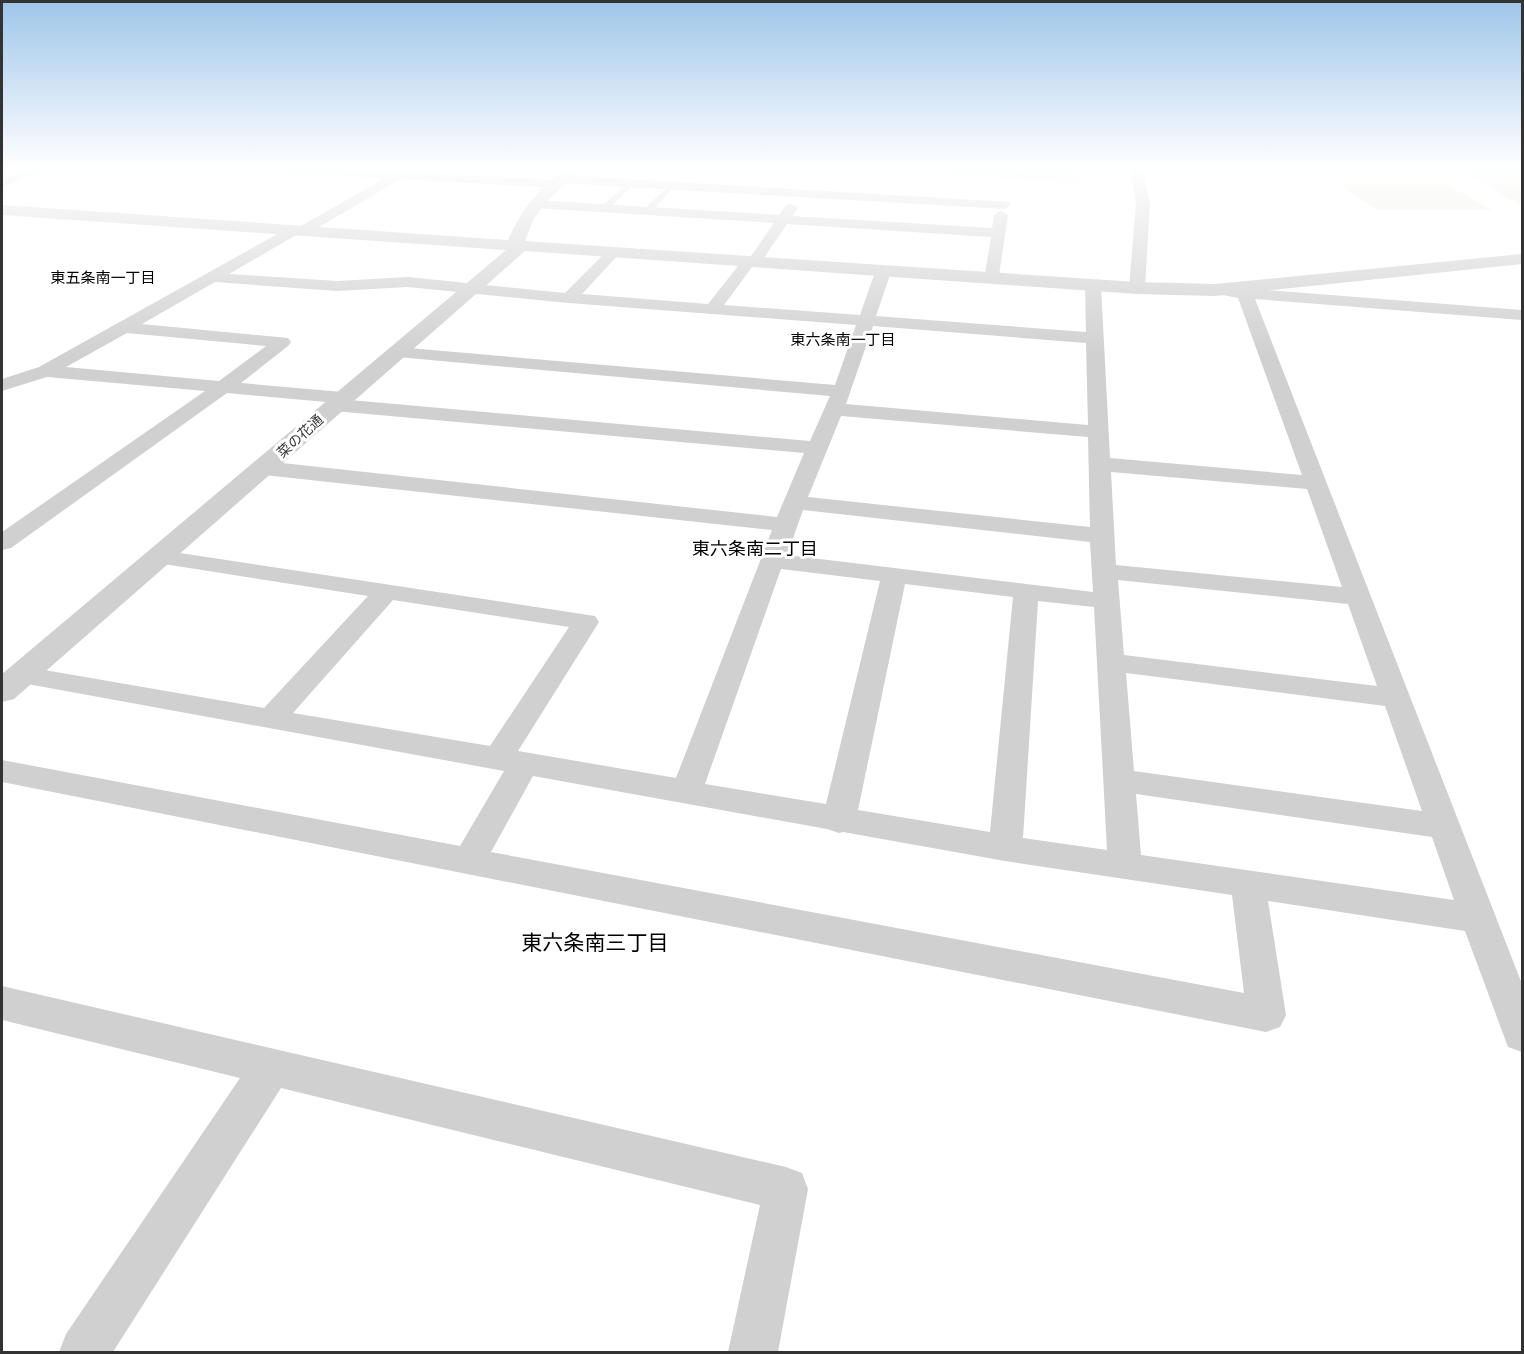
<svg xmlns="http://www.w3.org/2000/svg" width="1524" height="1354" viewBox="0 0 1524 1354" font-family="'Public Sans','Noto Sans JP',sans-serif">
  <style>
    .green { fill: #e6ecdf }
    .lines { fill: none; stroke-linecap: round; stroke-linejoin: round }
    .service { fill: #d0d0d0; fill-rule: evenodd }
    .minor { fill: #d0d0d0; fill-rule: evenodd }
    .tertiary { fill: #d0d0d0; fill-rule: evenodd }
    .labels { text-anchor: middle; stroke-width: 6; stroke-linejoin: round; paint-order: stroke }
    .far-street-label { font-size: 14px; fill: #333; stroke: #fff }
    .far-neighbourhood-label { font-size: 15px; fill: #000; stroke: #fff }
    .neighbourhood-label { font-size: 18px; fill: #000; stroke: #fff }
    .near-neighbourhood-label { font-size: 21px; fill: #000; stroke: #fff }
  </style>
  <rect width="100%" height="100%" fill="#fff"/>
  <!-- green -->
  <g class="green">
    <path d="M 856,167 L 1078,167 L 1079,183 L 855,169 Z"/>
    <path d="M 1294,167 L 1366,167 L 1387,170 L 1364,170 L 1367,172 L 1302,172 Z"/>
    <path d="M 1454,167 L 1522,167 L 1522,206 Z"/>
    <path d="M 1339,184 L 1446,184 L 1492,210 L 1377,210 Z"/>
  </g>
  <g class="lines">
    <!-- service -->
    <g class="service">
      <path d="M 630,182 L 635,183 L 608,210 L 602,210 L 602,206 Z"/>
      <path d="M 670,185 L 675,186 L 650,213 L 644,213 L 644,209 Z"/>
    </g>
    <!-- minor -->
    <g class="minor">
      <path d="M 34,167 L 50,167 L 2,187 L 2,179 Z"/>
      <path d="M 257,167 L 319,167 L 554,180 L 556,176 L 560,175 L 1009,202 L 1011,205 L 1004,209 L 561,183 L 560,187 L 555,188 L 401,179 L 307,234 L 298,234 L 229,274 L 337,281 L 408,277 L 565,293 L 608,250 L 613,249 L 620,253 L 582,294 L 708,304 L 742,261 L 749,259 L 774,223 L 535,208 L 528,204 L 535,200 L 779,215 L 786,205 L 791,204 L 798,208 L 792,216 L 992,228 L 994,215 L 1001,211 L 1008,215 L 998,282 L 986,282 L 984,279 L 991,237 L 787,224 L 759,265 L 752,267 L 724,305 L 860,315 L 875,272 L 883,267 L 891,272 L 876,316 L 1086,332 L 1085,286 L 1093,281 L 1099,283 L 1101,286 L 1110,458 L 1302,475 L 1238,298 L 1223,295 L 1221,292 L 1223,289 L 1229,287 L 1522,310 L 1522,320 L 1255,299 L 1522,984 L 1522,1052 L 1508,1047 L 1465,931 L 1268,901 L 1286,1015 L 1280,1027 L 1266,1032 L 2,782 L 2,760 L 460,846 L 504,771 L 11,681 L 7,675 L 11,669 L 21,666 L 264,708 L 368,596 L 151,562 L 148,557 L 151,552 L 160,550 L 595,616 L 599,622 L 518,751 L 676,778 L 772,530 L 264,475 L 256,473 L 253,468 L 256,463 L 264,461 L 777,517 L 804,453 L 334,411 L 327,409 L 324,405 L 326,402 L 227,393 L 11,548 L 2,550 L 2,532 L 205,391 L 47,377 L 2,391 L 2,379 L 39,367 L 290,227 L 299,227 L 385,178 L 263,171 ZM 215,282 L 337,291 L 408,287 L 569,303 L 856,325 L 835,385 L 397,347 L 391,348 L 388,352 L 391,356 L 397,357 L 830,396 L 810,441 L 350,400 L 352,398 L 349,394 L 342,392 L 241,383 L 288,346 L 291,342 L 288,338 L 142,324 ZM 873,326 L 1086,343 L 1088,425 L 846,404 ZM 127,333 L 266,346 L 219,381 L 66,367 ZM 841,416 L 1088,437 L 1090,527 L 808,497 ZM 1111,472 L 1307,489 L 1342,587 L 1116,565 ZM 803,510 L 1090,542 L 1093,592 L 787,555 ZM 781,569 L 880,581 L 826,804 L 705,784 ZM 1118,580 L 1348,604 L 1377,686 L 1124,655 ZM 905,584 L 1013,597 L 990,832 L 858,810 ZM 393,600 L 569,627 L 490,746 L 293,713 ZM 1038,601 L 1094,607 L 1107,850 L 1023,838 ZM 1126,673 L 1385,706 L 1422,811 L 1134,771 ZM 533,776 L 827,829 L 839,833 L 843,832 L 1005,861 L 1232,895 L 1244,993 L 491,852 ZM 1136,794 L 1432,837 L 1454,900 L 1141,855 Z"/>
      <path d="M 1130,167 L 1142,167 L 1150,203 L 1145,288 L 1137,293 L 1129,288 L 1136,203 Z"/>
      <path d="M 2,986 L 786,1167 L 802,1173 L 808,1189 L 778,1352 L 728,1352 L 760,1205 L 281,1088 L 113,1352 L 59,1352 L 66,1334 L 240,1078 L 2,1020 Z"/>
    </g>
    <!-- tertiary -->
    <path class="tertiary" d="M 568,167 L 583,167 L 546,202 L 534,218 L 525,241 L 1137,282 L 1215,284 L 1522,254 L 1522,264 L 1215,296 L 1137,294 L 525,251 L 14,699 L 2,702 L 2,674 L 506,250 L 2,215 L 2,205 L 508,240 C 521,209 541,186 568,167 Z"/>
  </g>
  <!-- sky -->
  <linearGradient id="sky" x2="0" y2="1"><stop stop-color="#9ec6ea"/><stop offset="0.47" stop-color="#fff"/><stop offset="1" stop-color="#fff" stop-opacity="0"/></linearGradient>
  <rect width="1524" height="356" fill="url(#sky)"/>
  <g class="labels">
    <!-- far-street labels -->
    <g class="far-street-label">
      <text transform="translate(300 436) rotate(-42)" y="5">菜の花通</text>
    </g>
    <!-- far-neighbourhood labels -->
    <g class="far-neighbourhood-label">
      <text x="103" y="283">東五条南一丁目</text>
      <text x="843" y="345">東六条南一丁目</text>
    </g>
    <!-- neighbourhood labels -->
    <g class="neighbourhood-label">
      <text x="755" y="555">東六条南二丁目</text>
    </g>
    <!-- near-neighbourhood labels -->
    <g class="near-neighbourhood-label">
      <text x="595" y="950">東六条南三丁目</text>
    </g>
  </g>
  <!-- border -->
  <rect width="1524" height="1354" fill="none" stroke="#333333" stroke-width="6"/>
</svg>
